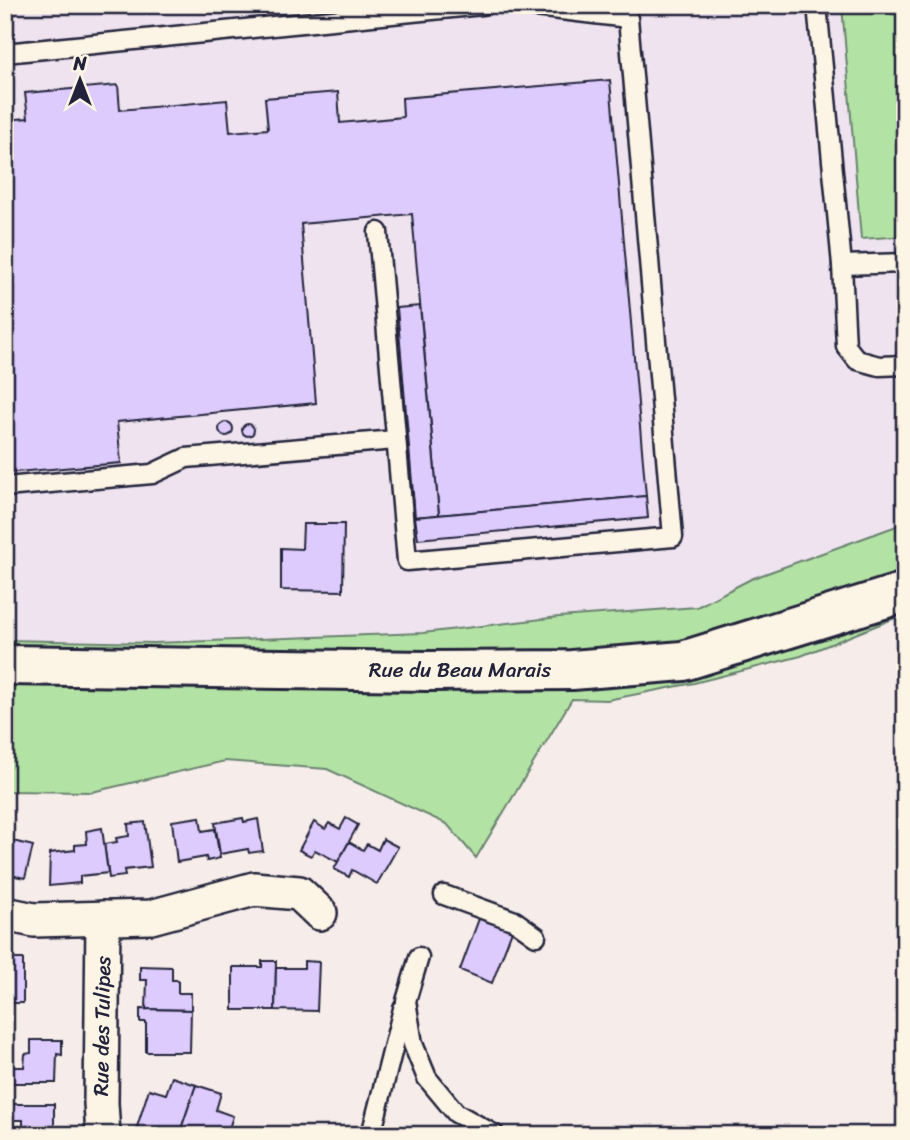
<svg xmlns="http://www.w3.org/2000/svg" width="910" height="1140" viewBox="0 0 910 1140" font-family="Sriracha,sans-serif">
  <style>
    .built { fill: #eee3ef }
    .green { fill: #b3e3a4; stroke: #6a8270; stroke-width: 2 }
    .building { fill: #dccbfc; stroke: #22223b; stroke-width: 2 }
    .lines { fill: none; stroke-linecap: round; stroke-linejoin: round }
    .lane-casing { stroke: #22223b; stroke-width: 23 }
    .street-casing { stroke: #22223b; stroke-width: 38 }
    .secondary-casing { stroke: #22223b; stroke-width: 44 }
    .lane { stroke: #fcf5e5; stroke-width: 18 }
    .street { stroke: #fcf5e5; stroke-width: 33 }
    .secondary { stroke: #fcf5e5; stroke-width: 38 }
    .labels { text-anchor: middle; stroke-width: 7; stroke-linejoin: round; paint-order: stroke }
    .street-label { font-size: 21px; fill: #22223b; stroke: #fcf5e5 }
  </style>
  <rect width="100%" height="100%" fill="#f6edea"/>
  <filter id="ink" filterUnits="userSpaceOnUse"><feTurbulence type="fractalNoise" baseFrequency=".0143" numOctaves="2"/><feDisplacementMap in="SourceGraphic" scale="14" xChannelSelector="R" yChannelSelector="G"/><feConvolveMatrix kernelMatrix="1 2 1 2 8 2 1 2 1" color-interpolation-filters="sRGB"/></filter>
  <g filter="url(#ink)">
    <!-- built -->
    <path class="built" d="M 5,5 L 842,5 L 861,238 L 905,236 L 905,523 L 751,579 L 697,607 L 559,617 L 423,633 L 154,643 L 5,640 Z"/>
    <!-- green -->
    <g class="green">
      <path d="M 842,5 L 905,5 L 905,236 L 861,239 Z"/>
      <path d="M 905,523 L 905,614 L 801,656 L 694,683 L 607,700 L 572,699 L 476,858 L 447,824 L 327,769 L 225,761 L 92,792 L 5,791 L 5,640 L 154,643 L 423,633 L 559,617 L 697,607 L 751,579 Z"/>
    </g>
    <!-- building -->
    <g class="building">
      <path d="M 610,80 L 646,496 L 439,515 L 412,214 L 301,224 L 316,403 L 117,422 L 121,463 L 5,473 L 5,120 L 28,118 L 25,93 L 118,85 L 120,110 L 227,100 L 230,132 L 268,129 L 265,98 L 338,92 L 340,123 L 403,117 L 402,98 Z"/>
      <path d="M 420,306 L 439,515 L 415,517 L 397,308 Z"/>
      <circle cx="226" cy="429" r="7"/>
      <circle cx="248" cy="430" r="6"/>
      <path d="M 646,496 L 648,518 L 418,539 L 415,517 Z"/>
      <path d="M 303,524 L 344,524 L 343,591 L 281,590 L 281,548 L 302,549 Z"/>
      <path d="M 200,817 L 202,831 L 215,829 L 220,858 L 207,861 L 206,857 L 177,862 L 172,821 Z"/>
      <path d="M 243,818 L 244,822 L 258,819 L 263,851 L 249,853 L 248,849 L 220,854 L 215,823 Z"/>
      <path d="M 346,818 L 358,825 L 338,862 L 315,850 L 311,856 L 299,850 L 314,822 L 325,829 L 329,823 L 340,829 Z"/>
      <path d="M 145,822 L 151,867 L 124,870 L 125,876 L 109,878 L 104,844 L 117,842 L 116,838 L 129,836 L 128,824 Z"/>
      <path d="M 102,828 L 108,873 L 80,876 L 80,883 L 49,886 L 50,853 L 75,850 L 75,845 L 87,844 L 86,831 Z"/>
      <path d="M 5,839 L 33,846 L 25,878 L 5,874 Z"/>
      <path d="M 383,839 L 398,847 L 377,884 L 352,870 L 349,877 L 334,869 L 349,842 L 363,850 L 367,844 L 378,850 Z"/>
      <path d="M 480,916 L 513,928 L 492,983 L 460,970 Z"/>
      <path d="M 5,959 L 23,959 L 23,1003 L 6,1003 Z"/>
      <path d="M 262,961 L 276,961 L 275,1010 L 233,1010 L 233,967 L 262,967 Z"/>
      <path d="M 304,961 L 319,962 L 317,1011 L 275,1010 L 276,968 L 304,968 Z"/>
      <path d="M 140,966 L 172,967 L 172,980 L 178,980 L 178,993 L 191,993 L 191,1010 L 146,1009 L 147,980 L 140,980 Z"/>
      <path d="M 140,1009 L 191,1010 L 190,1052 L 146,1052 L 146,1022 L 140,1022 Z"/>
      <path d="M 31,1040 L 62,1040 L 62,1055 L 57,1054 L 56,1083 L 12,1083 L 13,1067 L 24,1067 L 25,1054 L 31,1053 Z"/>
      <path d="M 172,1077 L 196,1085 L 179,1135 L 149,1135 L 136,1130 L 149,1089 L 166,1094 Z"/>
      <path d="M 196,1085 L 221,1093 L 216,1110 L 233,1116 L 227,1135 L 179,1135 Z"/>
      <path d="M 12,1104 L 54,1104 L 54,1132 L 62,1132 L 62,1135 L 30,1135 L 30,1132 L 23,1132 L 23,1120 L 11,1120 Z"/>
    </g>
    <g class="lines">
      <!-- lane casing -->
      <g class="lane-casing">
        <g id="lane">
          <path d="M 817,5 L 842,265"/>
          <path d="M 5,53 L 482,5"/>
          <path d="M 378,232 L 407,561 L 673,537 L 628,18 L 519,5"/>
          <path d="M 905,263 L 842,265 L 846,346 L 857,360 L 879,366 L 905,365"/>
          <path d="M 5,487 L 152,474 L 186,458 L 395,440"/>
          <path d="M 444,895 L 515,921 L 536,936"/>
          <path d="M 419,957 L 406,1001 L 413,1044 L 427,1078 L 456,1113 L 495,1135"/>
          <path d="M 371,1135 L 403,1009"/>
        </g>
      </g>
      <!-- street casing -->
      <g class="street-casing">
        <g id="street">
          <path d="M 5,914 L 34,920 L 151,917 L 254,889 L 299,893 L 320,913"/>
          <path d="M 103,1135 L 101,1103 L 103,918"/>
        </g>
      </g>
      <!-- secondary casing -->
      <g class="secondary-casing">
        <path id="secondary" d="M 5,665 L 428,671 L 572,670 L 683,661 L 905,592"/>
      </g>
      <!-- lane -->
      <use href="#lane" class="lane"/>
      <!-- street -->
      <use href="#street" class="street"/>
      <!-- secondary -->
      <use href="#secondary" class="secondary"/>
    </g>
  </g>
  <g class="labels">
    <!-- street labels -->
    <g class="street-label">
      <text x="460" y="677">Rue du Beau Marais</text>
      <text transform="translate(102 1026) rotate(-89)" y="7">Rue des Tulipes</text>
    </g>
  </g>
  <!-- margin -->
  <rect width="910" height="1140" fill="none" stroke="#fcf5e5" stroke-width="28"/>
  <rect x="14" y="14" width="882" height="1112" fill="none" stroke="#22223b" stroke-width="2.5" filter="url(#ink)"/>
  <!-- north arrow -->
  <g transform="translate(80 80)" stroke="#fcf5e5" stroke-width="5" paint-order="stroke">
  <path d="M0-5L12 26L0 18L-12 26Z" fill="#22223b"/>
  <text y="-10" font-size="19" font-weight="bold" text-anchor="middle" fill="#22223b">N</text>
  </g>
</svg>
